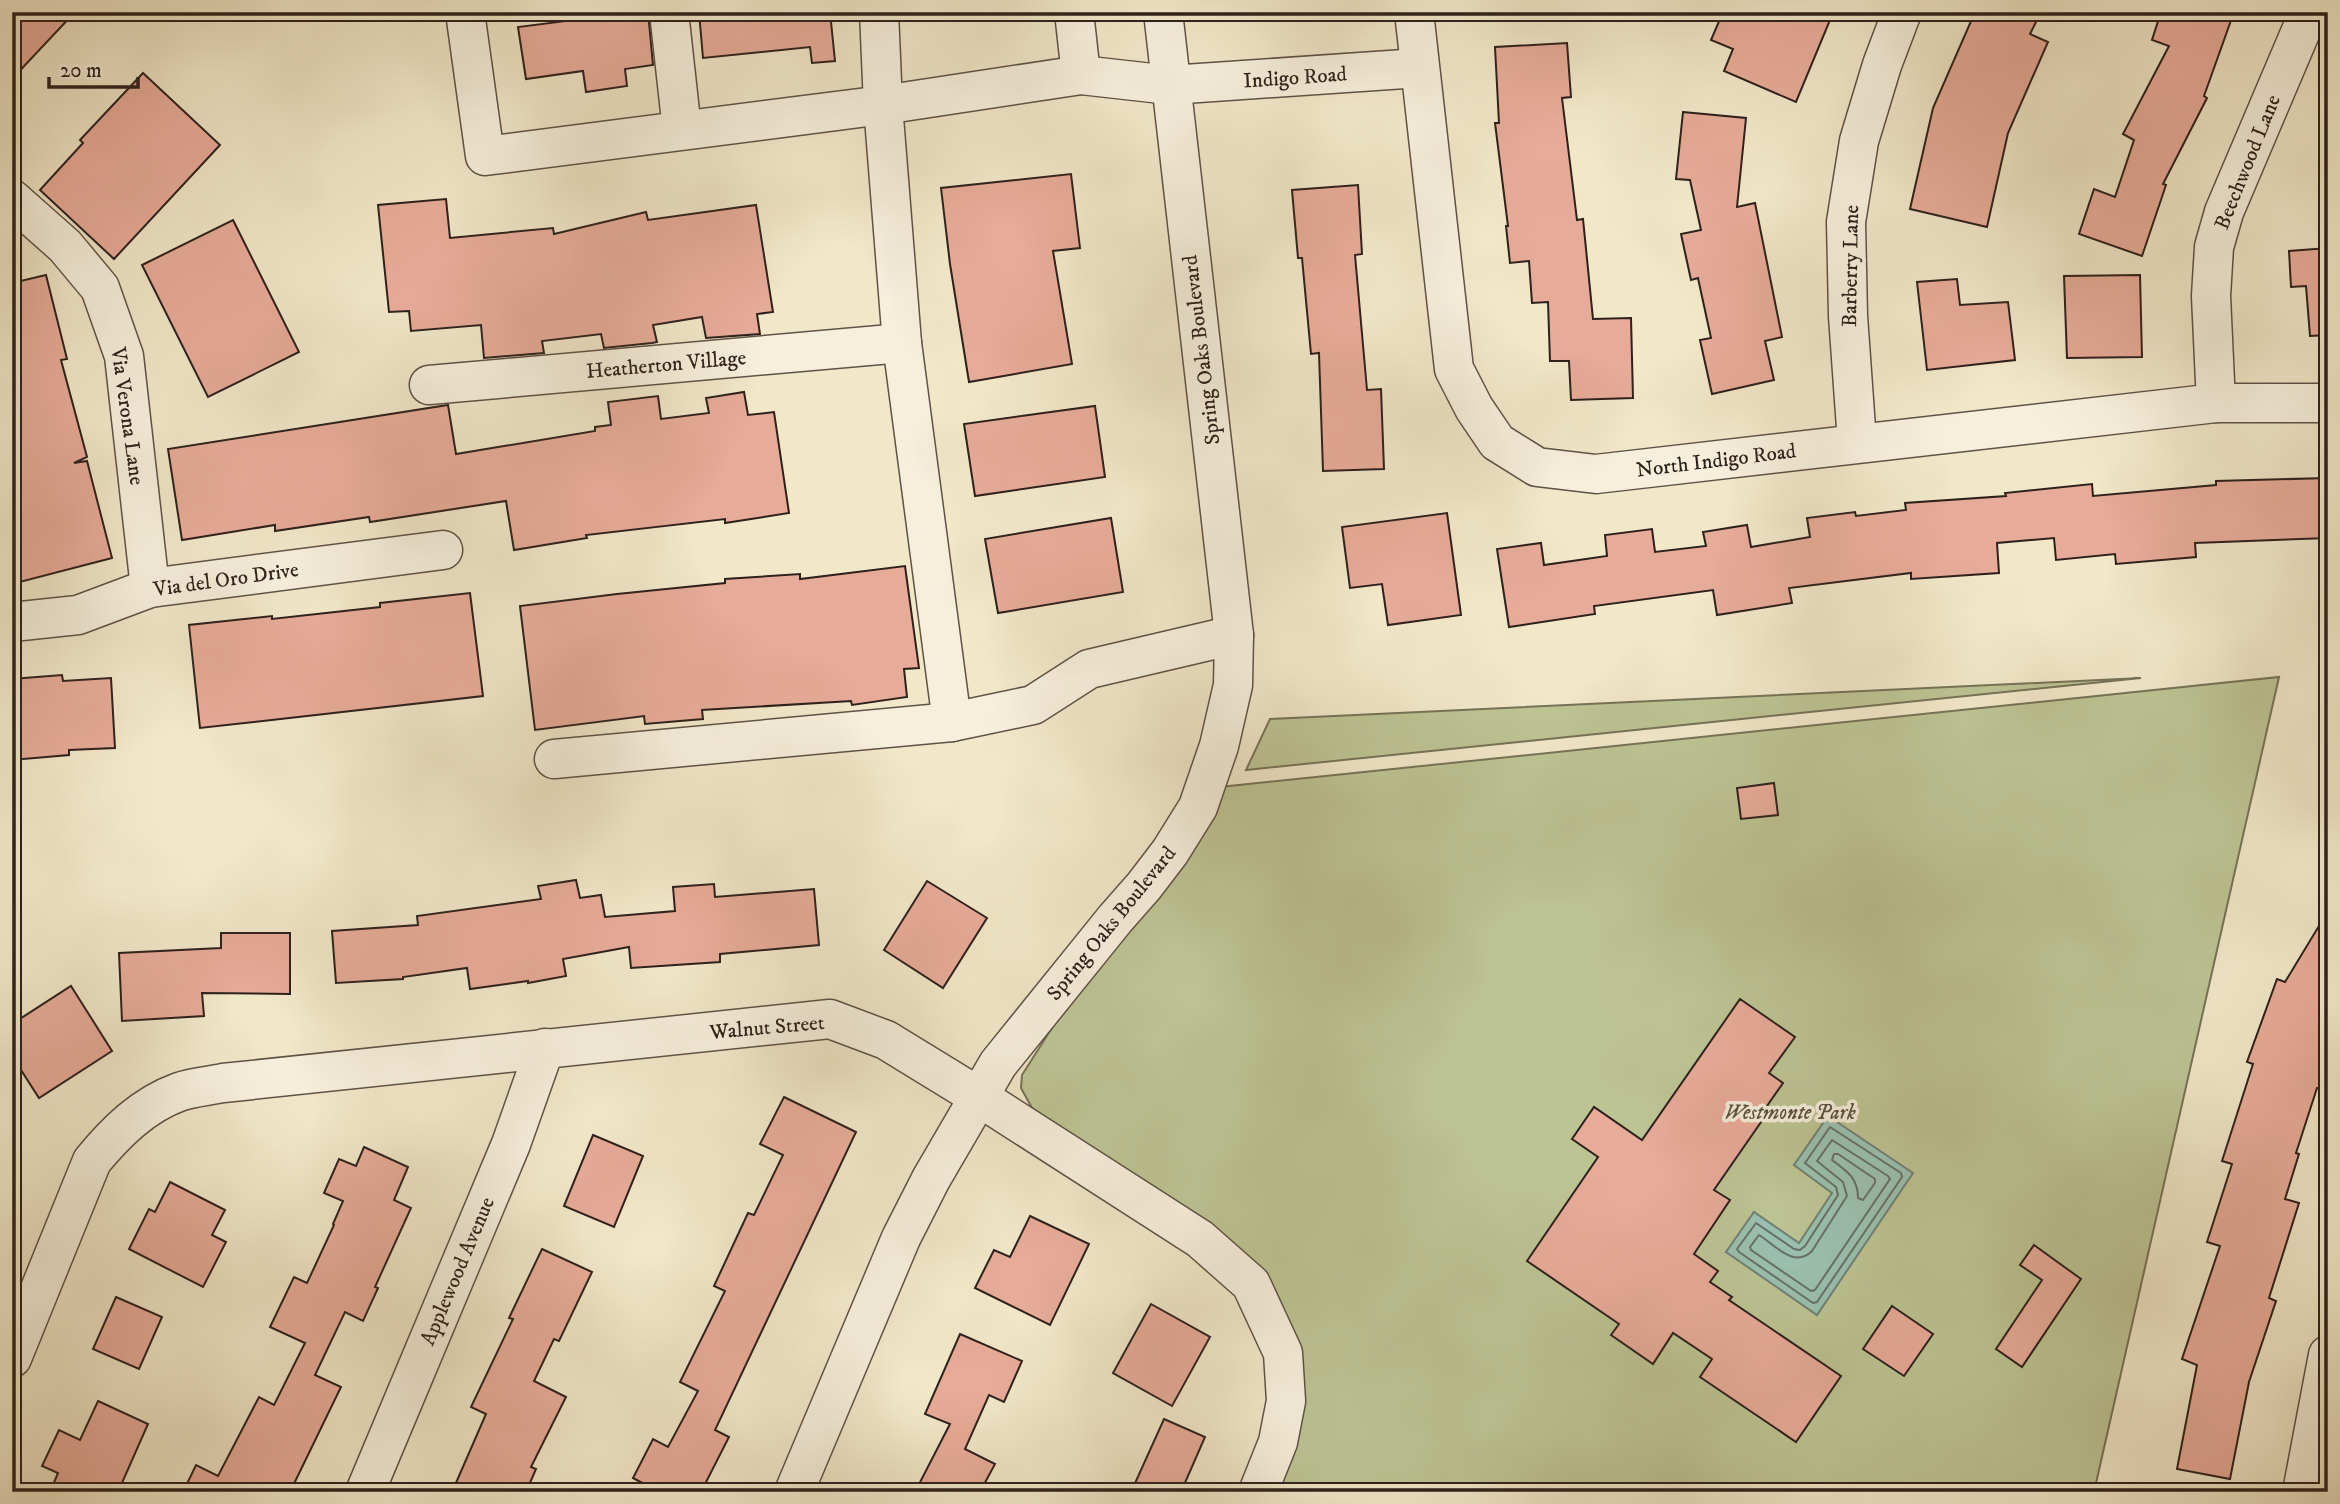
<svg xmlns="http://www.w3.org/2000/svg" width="2340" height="1504" viewBox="0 0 2340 1504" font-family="'IM FELL DW Pica',serif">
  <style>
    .green { fill: #bdc494; stroke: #767258; stroke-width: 2 }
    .water { fill: #9bc1b1; stroke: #6f8175; stroke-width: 2 }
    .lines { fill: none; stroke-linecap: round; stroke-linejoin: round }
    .shore { stroke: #647166; stroke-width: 2 }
    .building { fill: #e7ab99; stroke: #2e211b; stroke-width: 2 }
    .minor-casing { stroke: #5f5246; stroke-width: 41 }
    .minor { stroke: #f6efdc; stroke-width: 38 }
    .labels { text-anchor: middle; stroke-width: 7; stroke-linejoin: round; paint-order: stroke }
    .street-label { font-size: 21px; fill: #2e211b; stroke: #f6efdc }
    .park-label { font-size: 21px; font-style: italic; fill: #59523f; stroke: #f6efdc }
  </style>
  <rect width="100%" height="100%" fill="#f1e7c9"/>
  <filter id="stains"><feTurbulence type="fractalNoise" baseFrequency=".00286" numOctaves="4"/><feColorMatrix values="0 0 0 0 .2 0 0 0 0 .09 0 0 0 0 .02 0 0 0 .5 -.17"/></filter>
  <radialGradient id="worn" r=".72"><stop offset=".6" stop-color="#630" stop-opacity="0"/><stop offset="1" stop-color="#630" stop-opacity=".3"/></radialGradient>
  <!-- green -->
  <g class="green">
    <path d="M 2279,677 L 2094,1492 L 1266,1492 L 1283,1448 L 1261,1276 L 1032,1108 L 1021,1088 L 1022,1075 L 1111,935 L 1210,788 Z"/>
    <path d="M 2141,678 L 1246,770 L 1270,719 Z"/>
  </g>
  <!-- water -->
  <path class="water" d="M 1828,1116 L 1913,1173 L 1817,1315 L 1726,1252 L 1754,1212 L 1799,1243 L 1832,1193 L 1794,1165 Z"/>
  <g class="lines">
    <!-- shore -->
    <g class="shore">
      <path d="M 1830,1127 L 1901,1173 L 1902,1177 L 1817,1302 L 1813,1303 L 1739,1252 L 1737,1249 L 1756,1223 L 1794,1249 L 1800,1250 L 1805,1246 L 1838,1195 L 1836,1187 L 1805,1163 Z"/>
      <path d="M 1832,1140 L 1888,1176 L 1890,1179 L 1815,1290 L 1811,1291 L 1751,1250 L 1750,1247 L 1759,1235 C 1775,1245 1794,1269 1812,1251 L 1847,1196 L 1843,1182 L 1817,1161 Z"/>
      <path d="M 1834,1154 L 1838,1154 L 1875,1179 L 1875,1183 L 1863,1200 L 1858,1198 C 1858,1178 1847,1171 1832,1160 Z"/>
    </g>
  </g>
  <!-- building -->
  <g class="building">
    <path d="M 12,12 L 75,12 L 12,79 Z"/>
    <path d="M 581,12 L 648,12 L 653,65 L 625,69 L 627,86 L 586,92 L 583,71 L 526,79 L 518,27 L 582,19 Z"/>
    <path d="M 699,12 L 830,12 L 835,61 L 812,63 L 810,47 L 703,58 Z"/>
    <path d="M 1723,12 L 1811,12 L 1830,20 L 1796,102 L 1724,71 L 1733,49 L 1711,40 Z"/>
    <path d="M 1975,12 L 2041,12 L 2030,34 L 2048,42 L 2008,133 L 1987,227 L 1910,209 L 1933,108 Z"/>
    <path d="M 2161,12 L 2234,12 L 2204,96 L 2207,98 L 2163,184 L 2166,185 L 2142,256 L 2079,234 L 2094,189 L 2115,197 L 2134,140 L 2123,134 L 2169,46 L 2152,40 Z"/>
    <path d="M 1567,43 L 1571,97 L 1562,98 L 1577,220 L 1583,219 L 1593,319 L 1631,318 L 1633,398 L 1571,400 L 1569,361 L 1550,361 L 1548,302 L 1532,303 L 1529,261 L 1510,263 L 1506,226 L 1508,226 L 1495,123 L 1499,123 L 1495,47 Z"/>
    <path d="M 143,73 L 220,145 L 114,259 L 40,190 L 83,143 L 80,140 Z"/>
    <path d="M 1683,112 L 1746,118 L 1737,207 L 1755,203 L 1782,337 L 1765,341 L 1774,380 L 1712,394 L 1700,340 L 1711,338 L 1698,278 L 1691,280 L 1681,234 L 1701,230 L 1690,180 L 1676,179 Z"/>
    <path d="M 1071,174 L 1080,248 L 1053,251 L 1072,364 L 969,382 L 950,264 L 941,188 Z"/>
    <path d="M 1358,185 L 1362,254 L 1355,255 L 1367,390 L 1381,389 L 1384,469 L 1323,471 L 1319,353 L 1311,354 L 1302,258 L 1298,258 L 1292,190 Z"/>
    <path d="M 446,199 L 450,238 L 553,228 L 554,234 L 646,212 L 648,220 L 756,205 L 773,312 L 757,314 L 760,334 L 706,338 L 702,317 L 653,325 L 657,342 L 652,343 L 604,348 L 601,334 L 542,341 L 544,353 L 484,358 L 481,325 L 411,331 L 409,311 L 389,312 L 378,205 Z"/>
    <path d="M 233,220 L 299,352 L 208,397 L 142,265 Z"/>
    <path d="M 2328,248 L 2328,335 L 2310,336 L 2306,286 L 2291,287 L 2289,251 Z"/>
    <path d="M 46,275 L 67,359 L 61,360 L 87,457 L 74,463 L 87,461 L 112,558 L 12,584 L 12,283 Z"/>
    <path d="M 2140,275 L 2142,357 L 2067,358 L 2064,276 Z"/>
    <path d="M 1957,279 L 1960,305 L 2008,302 L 2015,360 L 1927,370 L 1917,282 Z"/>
    <path d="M 744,392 L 748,415 L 774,412 L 789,513 L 725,523 L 725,519 L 586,535 L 587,538 L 514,550 L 506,501 L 370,522 L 369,517 L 275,531 L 275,525 L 182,540 L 168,449 L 448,405 L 456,454 L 595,431 L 595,427 L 611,425 L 608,402 L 658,396 L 661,419 L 709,413 L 706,398 Z"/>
    <path d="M 1095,406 L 1105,477 L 975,496 L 964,424 Z"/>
    <path d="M 2328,478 L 2328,538 L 2195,543 L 2196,557 L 2116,564 L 2115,554 L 2056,560 L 2054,538 L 1997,543 L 1999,573 L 1911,579 L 1911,573 L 1789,588 L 1792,603 L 1717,615 L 1713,590 L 1594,606 L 1595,614 L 1509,627 L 1497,549 L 1541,543 L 1544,565 L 1607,556 L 1605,535 L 1652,529 L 1655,552 L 1706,546 L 1703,532 L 1747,525 L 1751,547 L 1810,537 L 1807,518 L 1855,512 L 1856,516 L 1906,510 L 1905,503 L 2006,496 L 2005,493 L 2092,484 L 2093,496 L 2216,485 L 2216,481 Z"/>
    <path d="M 1447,513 L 1461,615 L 1388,625 L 1382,584 L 1350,588 L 1342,527 Z"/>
    <path d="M 1111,518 L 1123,592 L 998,613 L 985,539 Z"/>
    <path d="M 905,566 L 919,668 L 904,669 L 907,697 L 852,705 L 851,701 L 702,710 L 703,719 L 645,724 L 644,716 L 535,730 L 520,606 L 617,594 L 725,583 L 725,579 L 800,574 L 800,579 Z"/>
    <path d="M 470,593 L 483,696 L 200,728 L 189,625 L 272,616 L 272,619 L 380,607 L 380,603 Z"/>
    <path d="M 62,675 L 63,681 L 111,678 L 115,748 L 69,750 L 69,755 L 12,760 L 12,679 Z"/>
    <path d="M 1774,783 L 1778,815 L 1741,819 L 1737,788 Z"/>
    <path d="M 576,880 L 580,898 L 601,895 L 605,917 L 675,911 L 673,887 L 714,884 L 715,897 L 814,889 L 819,945 L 720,954 L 720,962 L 631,968 L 629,947 L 563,959 L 566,976 L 528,983 L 528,981 L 470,989 L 467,968 L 403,977 L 403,979 L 336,983 L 332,931 L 418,925 L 417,916 L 541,899 L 538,886 Z"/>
    <path d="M 927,881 L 987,918 L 943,988 L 884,950 Z"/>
    <path d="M 2328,911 L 2328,1064 L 2319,1088 L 2317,1088 L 2296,1153 L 2299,1154 L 2285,1199 L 2299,1203 L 2269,1298 L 2276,1301 L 2249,1382 L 2230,1479 L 2177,1469 L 2197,1365 L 2182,1359 L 2220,1246 L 2207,1242 L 2232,1164 L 2222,1161 L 2253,1064 L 2247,1062 L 2277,979 L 2285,982 Z"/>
    <path d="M 221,933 L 290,933 L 290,994 L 202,993 L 204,1016 L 122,1021 L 119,953 L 221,948 Z"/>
    <path d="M 71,986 L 112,1051 L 39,1098 L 12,1056 L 12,1024 Z"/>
    <path d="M 1740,999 L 1795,1037 L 1769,1073 L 1783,1083 L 1758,1119 L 1761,1122 L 1714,1190 L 1730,1200 L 1694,1254 L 1718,1271 L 1710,1282 L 1732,1297 L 1729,1300 L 1841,1376 L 1796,1442 L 1700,1377 L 1712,1359 L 1673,1333 L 1653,1364 L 1611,1335 L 1619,1324 L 1527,1261 L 1598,1157 L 1572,1139 L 1594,1107 L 1642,1140 Z"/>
    <path d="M 784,1097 L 856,1132 L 715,1430 L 729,1437 L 701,1492 L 659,1492 L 633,1478 L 653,1439 L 668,1447 L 698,1391 L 680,1382 L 725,1291 L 714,1286 L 748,1213 L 754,1215 L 783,1155 L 760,1144 Z"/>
    <path d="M 593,1135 L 643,1156 L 614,1227 L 564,1206 Z"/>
    <path d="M 364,1147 L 408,1167 L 394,1200 L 411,1208 L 375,1287 L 378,1288 L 363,1321 L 345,1312 L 315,1375 L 341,1387 L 290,1492 L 183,1492 L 196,1465 L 218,1476 L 259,1397 L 274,1405 L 305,1343 L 270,1327 L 294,1277 L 307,1283 L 334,1225 L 333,1224 L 343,1201 L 324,1193 L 339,1159 L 356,1166 Z"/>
    <path d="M 170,1182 L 225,1210 L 212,1235 L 226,1242 L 203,1287 L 129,1249 L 149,1209 L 155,1212 Z"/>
    <path d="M 1030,1216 L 1089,1244 L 1050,1325 L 975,1288 L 994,1250 L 1010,1257 Z"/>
    <path d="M 2034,1245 L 2081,1279 L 2022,1367 L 1996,1349 L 2042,1280 L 2020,1265 Z"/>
    <path d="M 542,1249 L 592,1272 L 559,1341 L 554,1339 L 534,1381 L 566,1397 L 531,1467 L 536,1469 L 526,1492 L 452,1492 L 486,1414 L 471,1407 L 513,1319 L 509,1318 Z"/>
    <path d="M 116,1297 L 162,1317 L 139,1369 L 93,1349 Z"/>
    <path d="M 1151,1304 L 1210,1337 L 1172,1406 L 1113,1373 Z"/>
    <path d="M 1892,1306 L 1933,1334 L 1904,1376 L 1863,1349 Z"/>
    <path d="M 960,1334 L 1022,1361 L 1004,1402 L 989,1395 L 965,1449 L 995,1464 L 980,1492 L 915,1492 L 950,1424 L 925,1414 Z"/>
    <path d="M 98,1401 L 148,1424 L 118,1492 L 50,1492 L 58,1473 L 42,1466 L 59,1430 L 80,1440 Z"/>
    <path d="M 1164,1419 L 1205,1437 L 1181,1492 L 1131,1492 Z"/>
  </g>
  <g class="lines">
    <!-- minor casing -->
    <g class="minor-casing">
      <g id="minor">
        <path d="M 465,12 L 485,156 L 883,105 L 1081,75 L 1170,85 L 1419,68"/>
        <path d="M 669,12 L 682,130"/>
        <path d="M 879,12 L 883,105 L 902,343 L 952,722"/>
        <path d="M 1074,12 L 1081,75"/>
        <path d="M 1414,12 L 1454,369 L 1474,408 L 1497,442 L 1537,467 L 1596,474 L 2216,403 L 2328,403"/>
        <path d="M 12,199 L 65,246 L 100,288 L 124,356 L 150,588"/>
        <path d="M 429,385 L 902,343"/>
        <path d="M 2216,403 L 2211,296 L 2214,247 L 2224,212 L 2309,12"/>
        <path d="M 1857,442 L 1848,316 L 1846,222 L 1859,141 L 1882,65 L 1902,12"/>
        <path d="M 12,622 L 78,615 L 150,588 L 443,550"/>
        <path d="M 554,759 L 952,722 L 1033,705 L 1089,669 L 1234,635"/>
        <path d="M 12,1358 L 92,1161 C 116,1132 143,1105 179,1092 C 192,1087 209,1086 223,1083 L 830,1019 L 886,1040 L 979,1097 L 1200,1239 L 1251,1284 L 1283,1353 L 1286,1401 L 1278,1442 L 1258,1492"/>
        <path d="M 365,1492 L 511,1144 L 545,1048"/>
        <path d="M 794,1492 L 901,1238 L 931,1179 L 998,1064 L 1115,919 L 1144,886 L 1170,852 L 1198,807 L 1219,746 L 1233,685 L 1234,635 L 1163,12"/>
        <path d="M 2302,1492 L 2328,1355"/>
      </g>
    </g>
    <!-- minor -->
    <use href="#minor" class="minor"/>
  </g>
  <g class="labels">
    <!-- street labels -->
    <g class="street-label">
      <text transform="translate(1295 77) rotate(-4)" y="7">Indigo Road</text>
      <text transform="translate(2247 162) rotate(-68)" y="7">Beechwood Lane</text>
      <text transform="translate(1850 266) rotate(-89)" y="7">Barberry Lane</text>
      <text transform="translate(1201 350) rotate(-97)" y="7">Spring Oaks Boulevard</text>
      <text transform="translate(666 364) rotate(-5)" y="7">Heatherton Village</text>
      <text transform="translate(128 416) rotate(82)" y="7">Via Verona Lane</text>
      <text transform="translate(1716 460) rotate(-7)" y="7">North Indigo Road</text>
      <text transform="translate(226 579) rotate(-8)" y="7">Via del Oro Drive</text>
      <text transform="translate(1111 923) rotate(-51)" y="7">Spring Oaks Boulevard</text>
      <text transform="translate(767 1027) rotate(-5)" y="7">Walnut Street</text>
      <text transform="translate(457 1271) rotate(-67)" y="7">Applewood Avenue</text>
    </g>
    <!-- park labels -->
    <g class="park-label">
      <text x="1790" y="1119">Westmonte Park</text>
    </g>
  </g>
  <!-- margin -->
  <rect width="2340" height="1504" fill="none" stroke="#f1e7c9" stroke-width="42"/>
  <rect x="14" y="14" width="2312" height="1476" fill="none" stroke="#2e211b" stroke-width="3.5"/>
  <rect x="21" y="21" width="2298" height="1462" fill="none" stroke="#2e211b" stroke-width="2"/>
  <!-- scale -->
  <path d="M49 77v10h89v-10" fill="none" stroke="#2e211b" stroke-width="3.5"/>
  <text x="60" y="77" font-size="21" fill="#2e211b" stroke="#f6efdc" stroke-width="5" paint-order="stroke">20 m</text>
  <rect width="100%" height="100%" filter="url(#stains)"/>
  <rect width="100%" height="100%" fill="url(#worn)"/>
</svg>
